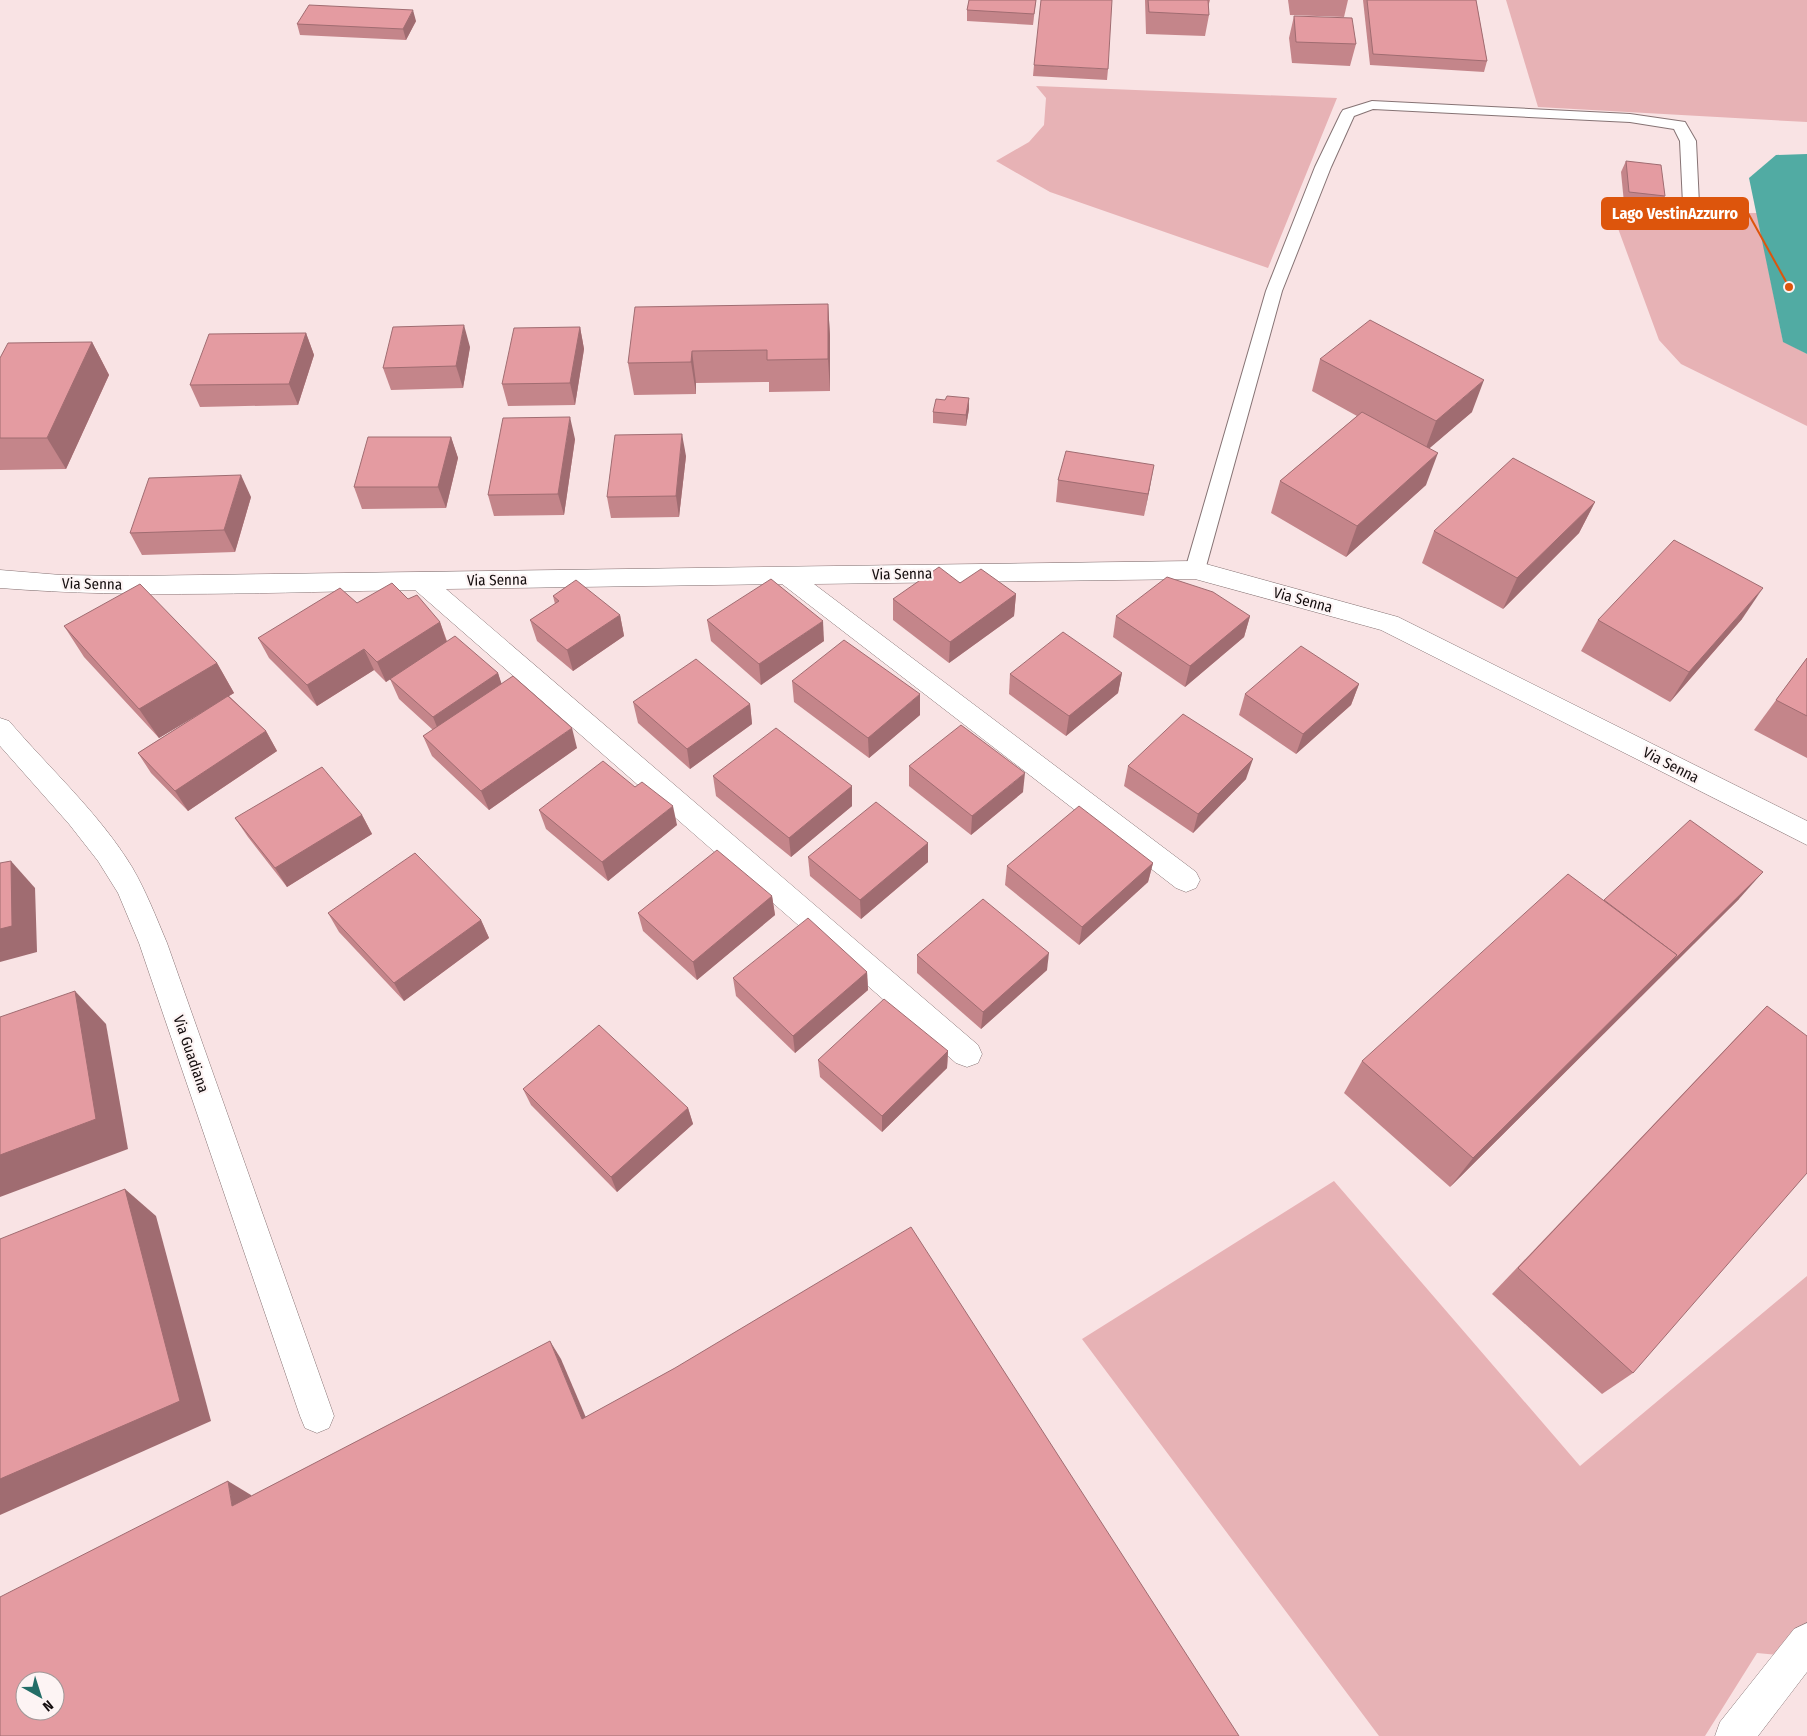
<svg xmlns="http://www.w3.org/2000/svg" width="1807" height="1736" viewBox="0 0 1807 1736" font-family="'Fira Sans Condensed',sans-serif">
  <style>
    .green { fill: #e7b2b5 }
    .water { fill: #51aba3 }
    .lines { fill: none; stroke-linecap: round; stroke-linejoin: round }
    .lane-casing { stroke: #867374; stroke-width: 2 }
    .street-casing { stroke: #867374; stroke-width: 1 }
    .lane { fill: #fff; fill-rule: evenodd }
    .street { fill: #fff; fill-rule: evenodd }
    .wall { fill: #c4858a }
    .shaded-wall { fill: #a06c71 }
    .building { fill: #e49ba1; stroke: #a06c71; fill-rule: evenodd }
    .labels { text-anchor: middle; stroke-width: 4.5; stroke-linejoin: round; paint-order: stroke }
    .street-label { font-size: 15px; fill: #150e0f; stroke: #fdf4f4 }
    .leader { fill: none; stroke: #dd550c; stroke-width: 2 }
    .callout-dot { fill: #dd550c; stroke: #fdf4f4; stroke-width: 2 }
    .callout { fill: #dd550c; stroke: #dd550c; stroke-width: 2 }
    .callout-label { font-size: 16px; text-anchor: middle; font-weight: bold; fill: #fff }
  </style>
  <rect width="100%" height="100%" fill="#f9e3e4"/>
  <!-- green -->
  <g class="green">
    <path d="M 1506,0 L 1807,0 L 1807,122 L 1538,107 Z"/>
    <path d="M 1036,86 L 1337,98 L 1268,268 L 1050,192 L 996,161 L 1029,142 L 1044,125 L 1046,98 Z"/>
    <path d="M 1612,212 L 1757,213 L 1783,341 L 1807,354 L 1807,426 L 1681,364 L 1659,340 Z"/>
    <path d="M 1334,1181 L 1580,1466 L 1807,1276 L 1807,1623 L 1778,1655 L 1757,1653 L 1705,1736 L 1379,1736 L 1082,1339 Z"/>
  </g>
  <!-- water -->
  <path class="water" d="M 1807,154 L 1807,354 L 1783,342 L 1749,178 L 1776,155 Z"/>
  <g class="lines">
    <!-- lane casing -->
    <g class="lane-casing">
      <path id="lane" d="M 1372,101 L 1630,114 L 1685,122 L 1696,141 L 1699,204 L 1691,209 L 1683,204 L 1680,141 L 1674,129 L 1630,122 L 1373,109 L 1354,116 L 1331,167 L 1282,291 L 1205,570 L 1202,575 L 1195,577 L 1188,575 L 1185,570 L 1266,291 L 1315,167 L 1341,113 L 1343,110 Z"/>
    </g>
    <!-- street casing -->
    <g class="street-casing">
      <g id="street">
        <path d="M 1195,561 L 1398,617 L 1807,821 L 1807,845 L 1381,630 L 1195,579 L 814,584 L 1196,872 L 1200,880 L 1196,888 L 1186,892 L 1176,888 L 782,584 L 446,589 L 978,1045 L 982,1054 L 978,1063 L 967,1067 L 956,1063 L 415,590 C 277,592 138,599 0,588 L 0,570 L 61,575 L 129,576 Z"/>
        <path d="M 0,718 L 9,721 C 50,769 99,813 132,867 C 146,891 156,917 167,943 L 334,1416 L 329,1428 L 317,1433 L 305,1428 L 300,1416 L 139,943 L 118,893 L 98,861 L 69,824 L 0,746 Z"/>
        <path d="M 1807,1623 L 1807,1672 L 1758,1736 L 1715,1736 L 1720,1722 L 1794,1629 Z"/>
      </g>
    </g>
    <!-- lane -->
    <use href="#lane" class="lane"/>
    <!-- street -->
    <use href="#street" class="street"/>
  </g>
  <!-- wall -->
  <g class="wall">
    <path d="M 969,0 L 1036,0 L 1033,25 L 967,21 L 967,10 Z"/>
    <path d="M 1145,0 L 1210,0 L 1208,7 L 1209,15 L 1205,36 L 1146,34 Z"/>
    <path d="M 1288,0 L 1348,0 L 1344,17 L 1290,15 Z"/>
    <path d="M 1363,0 L 1476,0 L 1487,61 L 1484,72 L 1370,65 Z"/>
    <path d="M 1294,16 L 1356,44 L 1350,66 L 1292,63 L 1289,38 Z"/>
    <path d="M 416,21 L 406,40 L 300,35 L 297,24 Z"/>
    <path d="M 1034,65 L 1108,69 L 1107,80 L 1033,76 Z"/>
    <path d="M 1626,161 L 1665,196 L 1660,207 L 1624,203 L 1621,172 Z"/>
    <path d="M 828,304 L 830,336 L 830,391 L 769,392 L 769,382 L 696,383 L 696,394 L 634,395 L 628,363 Z"/>
    <path d="M 580,327 L 584,349 L 575,405 L 508,406 L 502,384 Z"/>
    <path d="M 306,333 L 314,355 L 298,405 L 200,407 L 190,385 Z"/>
    <path d="M 92,342 L 109,375 L 66,469 L 0,470 L 0,358 Z"/>
    <path d="M 470,347 L 463,388 L 391,390 L 383,368 Z"/>
    <path d="M 1320,359 L 1472,412 L 1429,448 L 1426,485 L 1346,557 L 1271,513 L 1280,481 L 1357,416 L 1312,391 Z"/>
    <path d="M 969,398 L 969,409 L 966,426 L 933,423 L 933,412 L 945,400 Z"/>
    <path d="M 451,437 L 458,458 L 446,508 L 362,509 L 354,487 Z"/>
    <path d="M 575,439 L 564,515 L 494,516 L 488,495 Z"/>
    <path d="M 686,456 L 679,517 L 611,518 L 607,497 Z"/>
    <path d="M 1058,480 L 1150,487 L 1144,516 L 1056,502 Z"/>
    <path d="M 251,497 L 235,552 L 142,555 L 130,533 Z"/>
    <path d="M 1595,502 L 1579,533 L 1503,609 L 1422,563 L 1434,531 Z"/>
    <path d="M 960,583 L 1016,594 L 1014,616 L 949,663 L 893,620 L 893,599 Z"/>
    <path d="M 553,596 L 620,615 L 624,636 L 573,671 L 537,641 L 530,620 L 555,604 Z"/>
    <path d="M 408,599 L 440,622 L 447,641 L 498,673 L 501,684 L 577,748 L 489,810 L 432,756 L 423,736 L 433,730 L 399,699 L 390,679 L 386,682 L 374,670 L 317,706 L 269,658 L 258,638 L 357,603 Z"/>
    <path d="M 1116,616 L 1250,616 L 1244,637 L 1185,687 L 1113,637 Z"/>
    <path d="M 1742,619 L 1670,702 L 1581,651 L 1598,620 Z"/>
    <path d="M 707,620 L 824,641 L 761,685 L 711,641 Z"/>
    <path d="M 64,626 L 217,663 L 234,693 L 229,696 L 266,731 L 277,751 L 188,811 L 151,773 L 138,753 L 201,713 L 159,738 L 84,657 Z"/>
    <path d="M 1807,658 L 1807,758 L 1754,730 Z"/>
    <path d="M 1122,673 L 1118,693 L 1066,736 L 1009,694 L 1010,674 Z"/>
    <path d="M 792,681 L 920,715 L 869,758 L 794,702 Z"/>
    <path d="M 1359,684 L 1351,705 L 1296,754 L 1239,715 L 1245,694 Z"/>
    <path d="M 633,702 L 750,704 L 752,724 L 690,769 L 638,723 Z"/>
    <path d="M 909,766 L 1023,792 L 971,835 L 909,786 Z"/>
    <path d="M 1128,766 L 1246,779 L 1193,833 L 1124,786 Z"/>
    <path d="M 713,776 L 852,786 L 852,806 L 791,857 L 716,796 Z"/>
    <path d="M 635,787 L 677,825 L 608,881 L 546,829 L 539,810 Z"/>
    <path d="M 362,815 L 372,834 L 287,887 L 248,837 L 235,818 Z"/>
    <path d="M 928,843 L 928,862 L 861,919 L 810,876 L 808,857 Z"/>
    <path d="M 1153,863 L 1148,882 L 1079,945 L 1005,885 L 1007,866 Z"/>
    <path d="M 772,896 L 775,915 L 697,980 L 643,931 L 638,913 Z"/>
    <path d="M 1739,899 L 1450,1187 L 1344,1093 L 1362,1061 L 1604,900 Z"/>
    <path d="M 328,913 L 481,920 L 489,938 L 404,1001 L 339,932 Z"/>
    <path d="M 917,955 L 1047,970 L 981,1029 L 917,973 Z"/>
    <path d="M 867,972 L 868,990 L 795,1053 L 736,996 L 733,978 Z"/>
    <path d="M 1767,1006 L 1633,1373 L 1602,1394 L 1492,1294 L 1735,1039 Z"/>
    <path d="M 948,1051 L 947,1068 L 882,1132 L 820,1077 L 818,1060 Z"/>
    <path d="M 523,1089 L 688,1108 L 693,1124 L 617,1192 L 531,1105 Z"/>
  </g>
  <!-- shaded-wall -->
  <g class="shaded-wall">
    <path d="M 413,10 L 416,21 L 406,40 L 403,29 Z"/>
    <path d="M 828,304 L 830,336 L 830,391 L 828,359 Z"/>
    <path d="M 464,325 L 470,347 L 463,388 L 456,366 Z"/>
    <path d="M 580,327 L 584,349 L 575,405 L 570,383 Z"/>
    <path d="M 306,333 L 314,355 L 298,405 L 289,384 Z"/>
    <path d="M 92,342 L 109,375 L 66,469 L 47,438 Z"/>
    <path d="M 692,351 L 696,383 L 696,394 L 691,362 Z"/>
    <path d="M 1484,380 L 1472,412 L 1424,453 L 1436,421 Z"/>
    <path d="M 969,398 L 969,409 L 966,426 L 966,415 Z"/>
    <path d="M 570,417 L 575,439 L 564,515 L 558,494 Z"/>
    <path d="M 682,434 L 686,456 L 679,517 L 676,496 Z"/>
    <path d="M 451,437 L 458,458 L 446,508 L 438,487 Z"/>
    <path d="M 1438,453 L 1426,485 L 1346,557 L 1357,526 Z"/>
    <path d="M 1154,465 L 1150,487 L 1144,516 L 1148,494 Z"/>
    <path d="M 241,475 L 251,497 L 235,552 L 224,530 Z"/>
    <path d="M 1595,502 L 1579,533 L 1503,609 L 1517,578 Z"/>
    <path d="M 1763,588 L 1742,619 L 1670,702 L 1689,672 Z"/>
    <path d="M 1016,594 L 1014,616 L 949,663 L 950,642 Z"/>
    <path d="M 620,615 L 624,636 L 573,671 L 567,650 Z"/>
    <path d="M 1250,616 L 1244,637 L 1185,687 L 1190,666 Z"/>
    <path d="M 823,621 L 824,641 L 761,685 L 759,664 Z"/>
    <path d="M 440,622 L 447,643 L 386,682 L 377,662 Z"/>
    <path d="M 364,649 L 374,670 L 317,706 L 307,685 Z"/>
    <path d="M 217,663 L 234,693 L 159,738 L 139,709 Z"/>
    <path d="M 498,673 L 505,694 L 441,737 L 433,717 Z"/>
    <path d="M 1122,673 L 1118,693 L 1066,736 L 1069,716 Z"/>
    <path d="M 1359,684 L 1351,705 L 1296,754 L 1303,734 Z"/>
    <path d="M 920,694 L 920,715 L 869,758 L 868,738 Z"/>
    <path d="M 750,704 L 752,724 L 690,769 L 687,749 Z"/>
    <path d="M 572,728 L 577,748 L 489,810 L 481,791 Z"/>
    <path d="M 266,731 L 277,751 L 188,811 L 175,791 Z"/>
    <path d="M 1253,759 L 1246,779 L 1193,833 L 1198,814 Z"/>
    <path d="M 1025,773 L 1023,792 L 971,835 L 972,816 Z"/>
    <path d="M 852,786 L 852,806 L 791,857 L 789,838 Z"/>
    <path d="M 673,806 L 677,825 L 608,881 L 602,862 Z"/>
    <path d="M 362,815 L 372,834 L 287,887 L 275,868 Z"/>
    <path d="M 928,843 L 928,862 L 861,919 L 860,900 Z"/>
    <path d="M 11,861 L 35,888 L 37,952 L 0,962 L 0,929 Z"/>
    <path d="M 1153,863 L 1148,882 L 1079,945 L 1082,927 Z"/>
    <path d="M 1763,872 L 1739,899 L 1450,1187 L 1473,1158 L 1677,955 Z"/>
    <path d="M 772,896 L 775,915 L 697,980 L 693,962 Z"/>
    <path d="M 481,920 L 489,938 L 404,1001 L 394,983 Z"/>
    <path d="M 1049,953 L 1047,970 L 981,1029 L 983,1012 Z"/>
    <path d="M 867,972 L 868,990 L 795,1053 L 793,1036 Z"/>
    <path d="M 75,991 L 106,1024 L 128,1149 L 0,1197 L 0,1155 Z"/>
    <path d="M 948,1051 L 947,1068 L 882,1132 L 882,1116 Z"/>
    <path d="M 688,1108 L 693,1124 L 617,1192 L 611,1177 Z"/>
    <path d="M 125,1189 L 156,1216 L 211,1421 L 0,1515 L 0,1479 Z"/>
    <path d="M 550,1341 L 561,1359 L 593,1434 L 582,1419 Z"/>
    <path d="M 228,1481 L 251,1495 L 255,1519 L 232,1506 Z"/>
  </g>
  <!-- building -->
  <g class="building">
    <path d="M 969,0 L 1036,0 L 1034,14 L 967,10 Z"/>
    <path d="M 1041,0 L 1112,0 L 1108,69 L 1034,65 Z"/>
    <path d="M 1148,0 L 1208,0 L 1209,15 L 1149,12 Z"/>
    <path d="M 1367,0 L 1476,0 L 1487,61 L 1373,54 Z"/>
    <path d="M 309,5 L 413,10 L 403,29 L 297,24 Z"/>
    <path d="M 1294,16 L 1352,18 L 1356,44 L 1296,42 Z"/>
    <path d="M 1626,161 L 1661,165 L 1665,196 L 1629,192 Z"/>
    <path d="M 828,304 L 828,359 L 767,360 L 767,350 L 692,351 L 691,362 L 628,363 L 635,307 Z"/>
    <path d="M 1370,320 L 1484,380 L 1436,421 L 1320,359 Z"/>
    <path d="M 464,325 L 456,366 L 383,368 L 393,327 Z"/>
    <path d="M 580,327 L 570,383 L 502,384 L 514,328 Z"/>
    <path d="M 306,333 L 289,384 L 190,385 L 209,334 Z"/>
    <path d="M 92,342 L 47,438 L 0,438 L 0,358 L 8,343 Z"/>
    <path d="M 947,396 L 969,398 L 966,415 L 933,412 L 936,399 L 945,400 Z"/>
    <path d="M 1362,412 L 1438,453 L 1357,526 L 1280,481 Z"/>
    <path d="M 570,417 L 558,494 L 488,495 L 503,418 Z"/>
    <path d="M 682,434 L 676,496 L 607,497 L 615,435 Z"/>
    <path d="M 368,437 L 451,437 L 438,487 L 354,487 Z"/>
    <path d="M 1066,451 L 1154,465 L 1148,494 L 1058,480 Z"/>
    <path d="M 1513,458 L 1595,502 L 1517,578 L 1434,531 Z"/>
    <path d="M 241,475 L 224,530 L 130,533 L 149,478 Z"/>
    <path d="M 1674,540 L 1763,588 L 1689,672 L 1598,620 Z"/>
    <path d="M 939,567 L 960,583 L 981,569 L 1016,594 L 950,642 L 893,599 Z"/>
    <path d="M 1167,577 L 1213,592 L 1250,616 L 1190,666 L 1116,616 Z"/>
    <path d="M 771,579 L 823,621 L 759,664 L 707,620 Z"/>
    <path d="M 576,580 L 620,615 L 567,650 L 530,620 L 559,601 L 553,596 Z"/>
    <path d="M 392,583 L 408,599 L 417,595 L 440,622 L 377,662 L 364,649 L 307,685 L 258,638 L 340,588 L 357,603 Z"/>
    <path d="M 140,584 L 217,663 L 139,709 L 64,626 Z"/>
    <path d="M 1063,632 L 1122,673 L 1069,716 L 1010,674 Z"/>
    <path d="M 455,636 L 498,673 L 433,717 L 390,679 Z"/>
    <path d="M 844,640 L 920,694 L 868,738 L 792,681 Z"/>
    <path d="M 1301,646 L 1359,684 L 1303,734 L 1245,694 Z"/>
    <path d="M 1807,658 L 1807,716 L 1776,700 Z"/>
    <path d="M 696,659 L 750,704 L 687,749 L 633,702 Z"/>
    <path d="M 513,676 L 572,728 L 481,791 L 423,736 Z"/>
    <path d="M 228,696 L 266,731 L 175,791 L 138,753 Z"/>
    <path d="M 1183,714 L 1253,759 L 1198,814 L 1128,766 Z"/>
    <path d="M 961,725 L 1025,773 L 972,816 L 909,766 Z"/>
    <path d="M 776,728 L 852,786 L 789,838 L 713,776 Z"/>
    <path d="M 603,761 L 635,787 L 642,782 L 673,806 L 602,862 L 539,810 Z"/>
    <path d="M 322,767 L 362,815 L 275,868 L 235,818 Z"/>
    <path d="M 876,802 L 928,843 L 860,900 L 808,857 Z"/>
    <path d="M 1079,806 L 1153,863 L 1082,927 L 1007,866 Z"/>
    <path d="M 1690,820 L 1763,872 L 1671,963 L 1677,955 L 1604,900 Z"/>
    <path d="M 717,850 L 772,896 L 693,962 L 638,913 Z"/>
    <path d="M 415,853 L 481,920 L 394,983 L 328,913 Z"/>
    <path d="M 11,861 L 12,926 L 0,929 L 0,863 Z"/>
    <path d="M 1568,874 L 1677,955 L 1473,1158 L 1362,1061 Z"/>
    <path d="M 983,899 L 1049,953 L 983,1012 L 917,955 Z"/>
    <path d="M 808,918 L 867,972 L 793,1036 L 733,978 Z"/>
    <path d="M 75,991 L 96,1119 L 0,1155 L 0,1017 Z"/>
    <path d="M 884,999 L 948,1051 L 882,1116 L 818,1060 Z"/>
    <path d="M 1767,1006 L 1807,1036 L 1807,1173 L 1633,1373 L 1518,1268 Z"/>
    <path d="M 599,1025 L 688,1108 L 611,1177 L 523,1089 Z"/>
    <path d="M 125,1189 L 180,1401 L 0,1479 L 0,1239 Z"/>
    <path d="M 911,1227 L 1239,1736 L 0,1736 L 0,1597 L 228,1481 L 232,1506 L 550,1341 L 582,1419 L 675,1368 ZM 25,1681 L 55,1681 L 55,1711 L 25,1711 Z"/>
  </g>
  <g class="labels">
    <!-- street labels -->
    <g class="street-label">
      <text transform="translate(902 574) rotate(-1)" y="5">Via Senna</text>
      <text transform="translate(497 580) rotate(-1)" y="5">Via Senna</text>
      <text transform="translate(92 584) rotate(1)" y="5">Via Senna</text>
      <text transform="translate(1303 600) rotate(15)" y="5">Via Senna</text>
      <text transform="translate(1671 765) rotate(27)" y="5">Via Senna</text>
      <text transform="translate(191 1054) rotate(71)" y="5">Via Guadiana</text>
    </g>
  </g>
  <!-- callouts -->
  <path class="leader" d="M1789 287L1748 213"/>
  <circle class="callout-dot" cx="1789" cy="287" r="5"/>
  <rect class="callout" x="1602" y="198" width="146" height="31" rx="5"/>
  <g class="callout-label">
    <text x="1675" y="219">Lago VestinAzzurro</text>
  </g>
  <!-- north arrow -->
  <g transform="translate(40 1696) rotate(141)"><circle r="24" fill="#fdf4f4" stroke="#a09898"/>
  <path d="M0-4L9 19L0 12L-9 19Z" fill="#236d67"/>
  <text y="-8" font-size="14" font-weight="bold" text-anchor="middle" fill="#150e0f">N</text>
  </g>
</svg>
